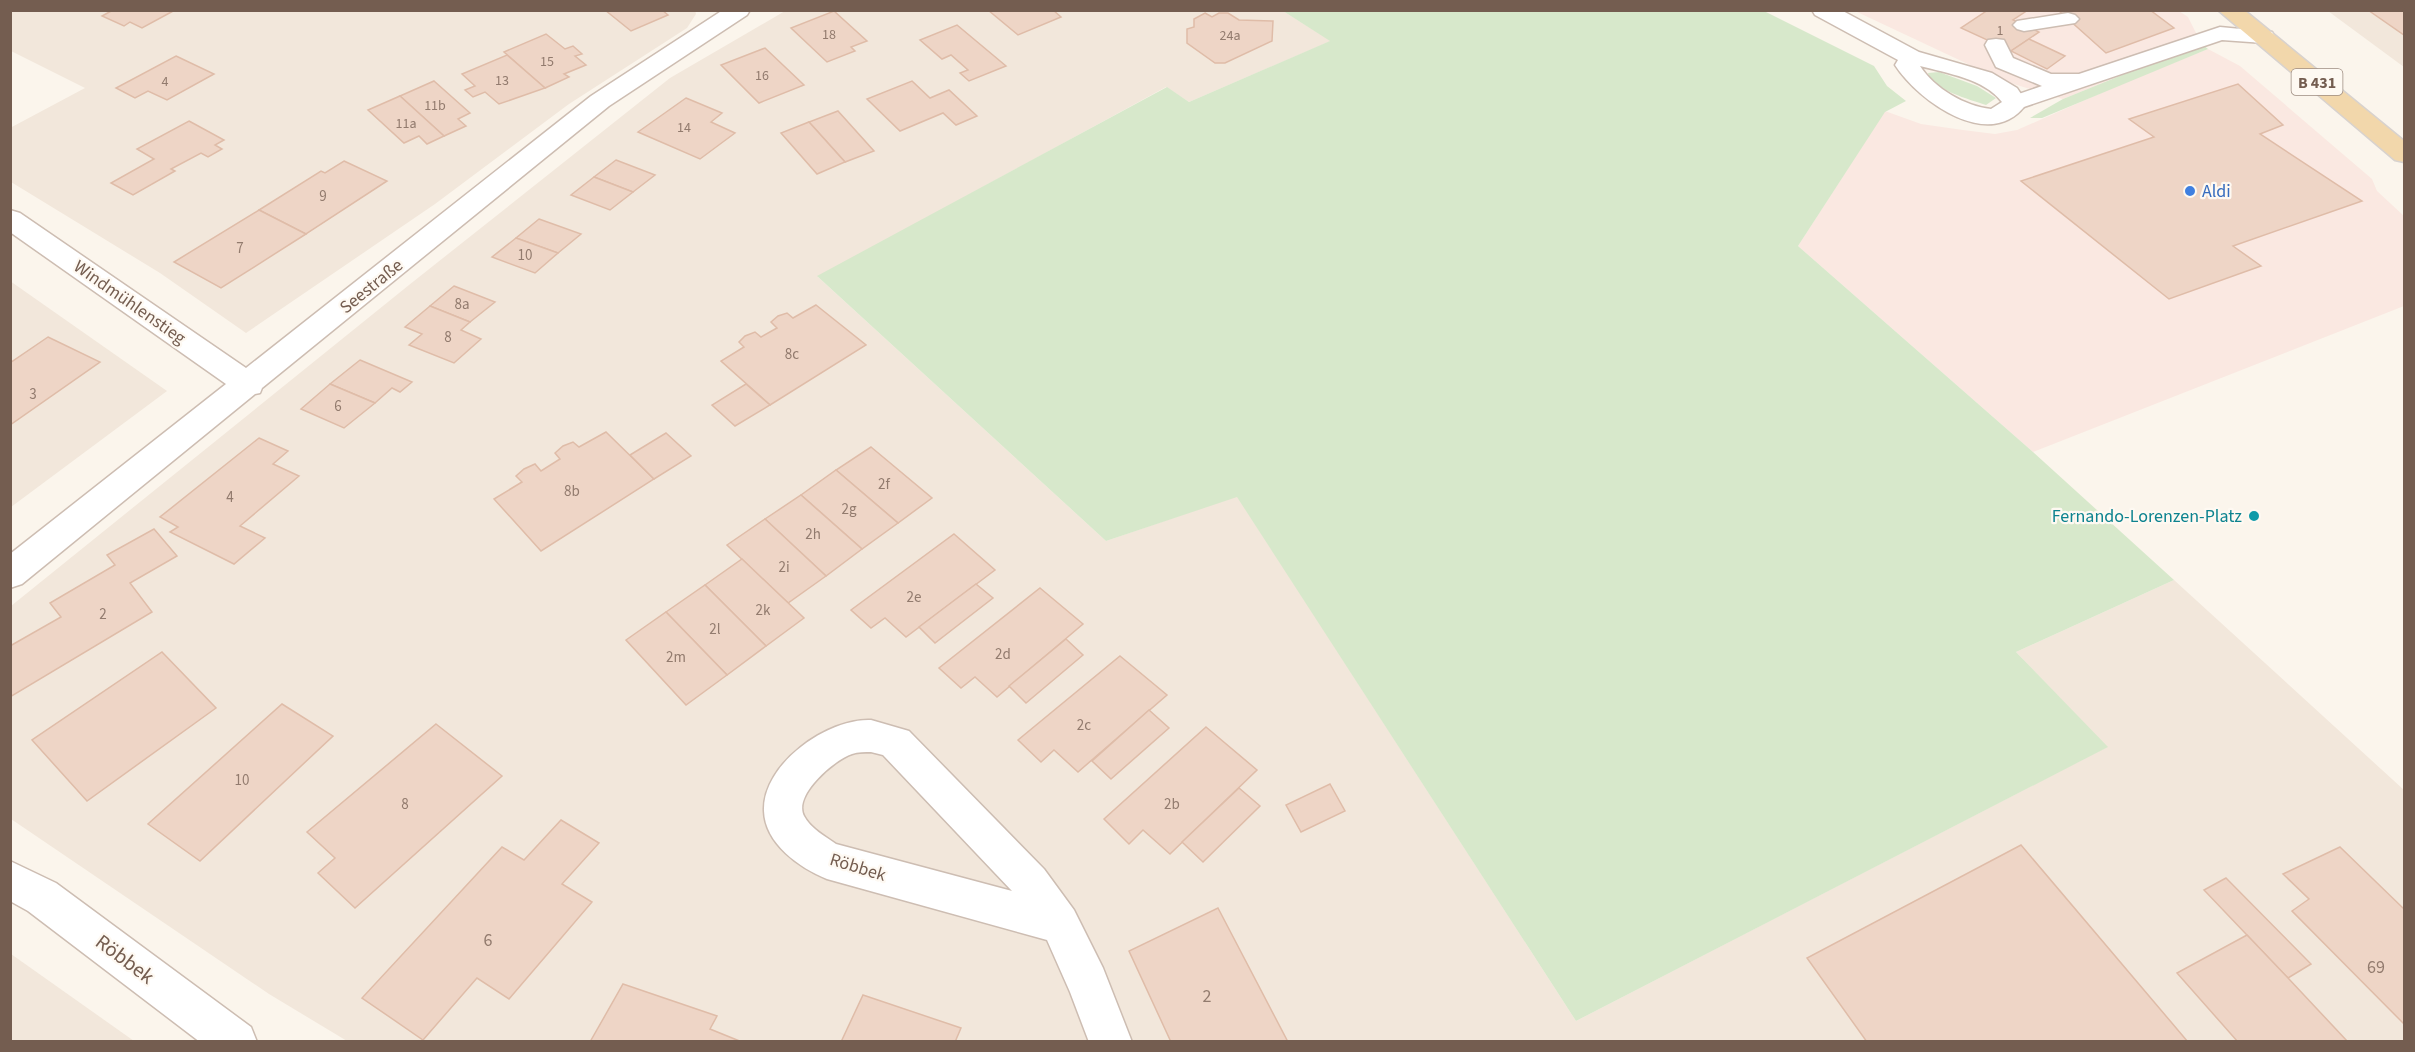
<svg xmlns="http://www.w3.org/2000/svg" width="2415" height="1052" viewBox="0 0 2415 1052" font-family="'Source Sans 3',sans-serif">
  <style>
    .residential { fill: #f2e7db }
    .commercial { fill: #fae8e1 }
    .green { fill: #d7e8cb }
    .building { fill: #eed5c6; stroke: #dfbca8; stroke-width: 1.5 }
    .lines { fill: none; stroke-linecap: round; stroke-linejoin: round }
    .service-casing { stroke: #cdbdb2; stroke-width: 3 }
    .minor-casing { stroke: #cdbdb2; stroke-width: 3 }
    .primary-casing { stroke: #d8d2ce; stroke-width: 3 }
    .service { fill: #fff; fill-rule: evenodd }
    .minor { fill: #fff; fill-rule: evenodd }
    .primary { fill: #f2d7ab; fill-rule: evenodd }
    .shop-dot { fill: #3f7fe0; stroke: #fef9f2; stroke-width: 2 }
    .culture-dot { fill: #0f9aa8; stroke: #fef9f2; stroke-width: 2 }
    .labels { text-anchor: middle; stroke-width: 4.5; stroke-linejoin: round; paint-order: stroke }
    .far-number-label { font-size: 14px; fill: #927b6e }
    .number-label { font-size: 15px; fill: #927b6e }
    .shield { fill: #fef9f2; stroke: #9d8c81; stroke-width: 1.5 }
    .shield-label { font-size: 16px; font-weight: bold; fill: #745d50 }
    .shop-label { font-size: 18px; fill: #366cbe; stroke: #fef9f2; text-anchor: start }
    .street-label { font-size: 18px; fill: #745d50; stroke: #fef9f2 }
    .culture-label { font-size: 18px; fill: #0d838f; stroke: #fef9f2; text-anchor: end }
    .near-number-label { font-size: 18px; fill: #927b6e }
    .near-street-label { font-size: 21px; fill: #745d50; stroke: #fef9f2 }
  </style>
  <rect width="100%" height="100%" fill="#fbf5ec"/>
  <!-- residential -->
  <g class="residential">
    <path d="M 695,10 L 696,14 L 687,28 L 569,104 L 435,204 L 246,333 L 160,273 L 11,182 L 10,128 L 85,88 L 11,51 L 11,11 Z"/>
    <path d="M 785,11 L 1283,11 L 1331,41 L 1189,102 L 1166,87 L 818,277 L 1106,541 L 1237,496 L 1576,1021 L 2107,747 L 2016,652 L 2174,580 L 2404,790 L 2404,1041 L 347,1041 L 269,994 L 11,819 L 11,606 L 409,285 L 670,78 Z"/>
    <path d="M 2328,11 L 2404,11 L 2404,67 Z"/>
    <path d="M 10,281 L 167,391 L 11,507 L 10,507 Z"/>
    <path d="M 11,954 L 134,1041 L 11,1041 Z"/>
  </g>
  <!-- commercial -->
  <g class="commercial">
    <path d="M 1855,11 L 2179,11 L 2188,17 L 2201,43 L 2063,99 L 2004,81 Z"/>
    <path d="M 2208,49 L 2240,66 L 2372,179 L 2377,191 L 2404,216 L 2404,306 L 2033,452 L 1798,246 L 1885,111 L 1921,124 L 1963,130 L 1995,134 L 2017,130 L 2128,81 Z"/>
  </g>
  <!-- green -->
  <g class="green">
    <path d="M 1283,11 L 1764,11 L 1874,66 L 1887,86 L 1906,101 L 1885,112 L 1798,246 L 2033,452 L 2174,580 L 2016,652 L 2108,747 L 1576,1021 L 1237,497 L 1106,541 L 817,276 L 1167,87 L 1189,102 L 1330,41 Z"/>
    <path d="M 2201,43 L 2208,49 L 2042,118 L 2030,118 L 2063,99 Z"/>
    <path d="M 1939,72 L 1977,86 L 1996,98 L 1986,105 C 1971,100 1931,89 1928,73 Z"/>
  </g>
  <!-- building -->
  <g class="building">
    <path d="M 113,10 L 175,10 L 142,28 L 130,22 L 124,26 L 102,16 Z"/>
    <path d="M 605,10 L 662,10 L 668,15 L 631,31 Z"/>
    <path d="M 988,10 L 1053,10 L 1061,17 L 1018,35 Z"/>
    <path d="M 1988,10 L 2028,10 L 2013,20 L 2039,32 L 2011,51 L 1961,28 Z"/>
    <path d="M 2058,10 L 2150,10 L 2174,28 L 2106,53 Z"/>
    <path d="M 2368,10 L 2404,10 L 2404,35 Z"/>
    <path d="M 834,11 L 867,41 L 851,47 L 855,51 L 827,62 L 791,28 Z"/>
    <path d="M 1205,13 L 1212,17 L 1219,13 L 1228,13 L 1239,20 L 1273,21 L 1272,41 L 1225,63 L 1215,63 L 1187,43 L 1187,29 L 1194,27 L 1194,19 Z"/>
    <path d="M 957,25 L 1006,66 L 969,81 L 960,73 L 968,70 L 951,55 L 942,59 L 920,40 Z"/>
    <path d="M 546,34 L 565,49 L 573,46 L 582,54 L 575,56 L 586,65 L 564,74 L 569,77 L 545,88 L 504,52 Z"/>
    <path d="M 2029,39 L 2065,56 L 2047,69 L 2011,51 Z"/>
    <path d="M 765,48 L 804,85 L 759,103 L 721,65 Z"/>
    <path d="M 507,55 L 545,88 L 499,104 L 485,92 L 473,97 L 465,90 L 475,86 L 462,74 Z"/>
    <path d="M 176,56 L 214,74 L 167,100 L 148,91 L 135,98 L 116,88 Z"/>
    <path d="M 434,81 L 470,113 L 458,119 L 466,126 L 444,136 L 400,96 Z"/>
    <path d="M 912,81 L 930,98 L 949,90 L 977,116 L 956,125 L 943,113 L 900,131 L 867,99 Z"/>
    <path d="M 2238,84 L 2283,125 L 2260,134 L 2362,201 L 2233,246 L 2261,266 L 2169,299 L 2021,181 L 2154,137 L 2129,119 Z"/>
    <path d="M 400,96 L 444,136 L 427,144 L 419,136 L 404,143 L 368,110 Z"/>
    <path d="M 686,98 L 722,113 L 711,122 L 735,133 L 700,159 L 638,132 Z"/>
    <path d="M 838,111 L 874,151 L 845,162 L 809,122 Z"/>
    <path d="M 189,121 L 224,140 L 215,145 L 222,149 L 208,157 L 201,153 L 171,169 L 175,171 L 133,195 L 111,183 L 154,159 L 137,149 Z"/>
    <path d="M 809,122 L 845,162 L 817,174 L 781,133 Z"/>
    <path d="M 616,160 L 655,175 L 633,192 L 594,177 Z"/>
    <path d="M 344,161 L 387,181 L 306,234 L 259,210 L 321,171 L 325,173 Z"/>
    <path d="M 594,177 L 633,192 L 610,210 L 571,195 Z"/>
    <path d="M 259,210 L 306,234 L 221,288 L 174,262 Z"/>
    <path d="M 539,219 L 581,234 L 558,253 L 516,238 Z"/>
    <path d="M 516,238 L 558,253 L 535,273 L 492,257 Z"/>
    <path d="M 454,286 L 495,302 L 470,322 L 430,306 Z"/>
    <path d="M 816,305 L 866,345 L 770,405 L 721,361 L 744,347 L 739,342 L 745,336 L 755,332 L 761,337 L 777,328 L 771,322 L 778,316 L 787,313 L 793,318 Z"/>
    <path d="M 430,306 L 470,322 L 461,330 L 481,339 L 454,363 L 409,345 L 422,334 L 405,327 Z"/>
    <path d="M 48,337 L 100,362 L 10,425 L 10,363 Z"/>
    <path d="M 360,360 L 412,382 L 400,392 L 392,388 L 375,403 L 330,384 Z"/>
    <path d="M 330,384 L 375,403 L 344,428 L 301,409 Z"/>
    <path d="M 746,384 L 770,405 L 735,426 L 712,405 Z"/>
    <path d="M 606,432 L 654,479 L 541,551 L 494,499 L 522,482 L 516,476 L 524,469 L 535,464 L 541,471 L 560,459 L 555,453 L 563,446 L 573,442 L 579,447 Z"/>
    <path d="M 666,433 L 691,456 L 654,479 L 630,455 Z"/>
    <path d="M 259,438 L 288,451 L 273,464 L 299,476 L 240,526 L 265,538 L 234,564 L 170,532 L 178,527 L 160,517 Z"/>
    <path d="M 871,447 L 932,498 L 898,523 L 836,470 Z"/>
    <path d="M 836,470 L 898,523 L 862,549 L 801,495 Z"/>
    <path d="M 801,495 L 862,549 L 826,576 L 765,519 Z"/>
    <path d="M 765,519 L 826,576 L 788,603 L 727,545 Z"/>
    <path d="M 154,529 L 177,556 L 130,583 L 152,612 L 10,697 L 10,646 L 61,617 L 50,603 L 115,565 L 107,555 Z"/>
    <path d="M 954,534 L 995,570 L 906,637 L 885,618 L 871,628 L 851,610 Z"/>
    <path d="M 742,559 L 804,618 L 766,646 L 705,585 Z"/>
    <path d="M 976,584 L 993,598 L 935,643 L 919,627 Z"/>
    <path d="M 705,585 L 766,646 L 727,675 L 666,612 Z"/>
    <path d="M 1040,588 L 1083,624 L 997,697 L 975,677 L 961,688 L 939,668 Z"/>
    <path d="M 666,612 L 727,675 L 686,705 L 626,640 Z"/>
    <path d="M 1066,639 L 1083,655 L 1026,703 L 1009,686 Z"/>
    <path d="M 162,652 L 216,708 L 87,801 L 32,740 Z"/>
    <path d="M 1120,656 L 1167,695 L 1078,772 L 1054,750 L 1041,762 L 1018,740 Z"/>
    <path d="M 282,704 L 333,736 L 200,861 L 148,824 Z"/>
    <path d="M 1149,710 L 1169,728 L 1111,779 L 1092,761 Z"/>
    <path d="M 436,724 L 502,776 L 355,908 L 318,873 L 335,858 L 307,832 Z"/>
    <path d="M 1206,727 L 1257,770 L 1170,854 L 1143,830 L 1129,844 L 1104,819 Z"/>
    <path d="M 1330,784 L 1345,811 L 1301,832 L 1286,805 Z"/>
    <path d="M 1239,788 L 1260,806 L 1203,862 L 1182,842 Z"/>
    <path d="M 561,820 L 599,843 L 562,884 L 592,902 L 509,999 L 477,978 L 423,1040 L 362,998 L 502,847 L 524,860 Z"/>
    <path d="M 2021,845 L 2188,1042 L 1867,1042 L 1807,958 Z"/>
    <path d="M 2340,847 L 2404,909 L 2404,1024 L 2292,911 L 2309,899 L 2283,874 Z"/>
    <path d="M 2226,878 L 2311,964 L 2288,978 L 2204,890 Z"/>
    <path d="M 1218,908 L 1288,1042 L 1171,1042 L 1129,951 Z"/>
    <path d="M 2247,935 L 2288,978 L 2348,1042 L 2238,1042 L 2177,973 Z"/>
    <path d="M 623,984 L 717,1016 L 710,1029 L 742,1042 L 590,1042 Z"/>
    <path d="M 863,995 L 961,1028 L 955,1042 L 841,1042 Z"/>
  </g>
  <g class="lines">
    <!-- service casing -->
    <g class="service-casing">
      <g id="service">
        <path d="M 2068,13 L 2075,15 L 2079,19 L 2075,23 L 2024,31 L 2017,29 L 2013,25 L 2017,21 Z"/>
        <path d="M 2220,27 L 2272,32 L 2275,37 L 2272,42 L 2264,43 L 2222,40 L 2015,110 L 2007,108 L 2004,103 L 2007,98 L 2042,86 L 1996,67 L 1985,45 L 1988,40 L 1996,39 L 2004,40 L 2013,58 L 2051,74 L 2079,74 Z"/>
      </g>
    </g>
    <!-- minor casing -->
    <g class="minor-casing">
      <g id="minor">
        <path d="M 723,10 L 750,10 L 747,15 L 609,106 L 262,388 L 260,393 L 255,394 L 22,584 L 10,588 L 10,554 L 226,384 L 10,232 L 10,210 L 20,213 L 246,368 L 591,96 Z"/>
        <path d="M 1812,10 L 1841,10 L 1919,52 L 1992,73 L 2017,88 L 2027,103 C 1992,154 1919,102 1895,65 L 1898,60 L 1815,15 ZM 1920,66 C 1946,73 1985,79 2002,102 L 1991,109 C 1965,106 1935,89 1920,66 Z"/>
        <path d="M 871,720 L 909,731 L 1044,869 L 1074,910 L 1103,968 L 1132,1042 L 1089,1042 L 1070,992 L 1047,940 L 827,879 C 800,868 765,844 764,811 C 762,764 828,718 871,720 ZM 871,752 L 883,755 L 1012,891 L 836,844 C 826,837 810,828 804,816 C 793,795 834,760 852,754 C 858,752 865,752 871,752 Z"/>
        <path d="M 10,861 L 56,883 L 251,1027 L 257,1042 L 200,1042 L 28,911 L 10,901 Z"/>
      </g>
    </g>
    <!-- primary casing -->
    <g class="primary-casing">
      <path id="primary" d="M 2218,10 L 2244,10 L 2404,141 L 2404,162 L 2395,160 Z"/>
    </g>
    <!-- service -->
    <use href="#service" class="service"/>
    <!-- minor -->
    <use href="#minor" class="minor"/>
    <!-- primary -->
    <use href="#primary" class="primary"/>
  </g>
  <!-- markers -->
  <circle class="shop-dot" cx="2190" cy="191" r="6"/>
  <circle class="culture-dot" cx="2254" cy="516" r="6"/>
  <g class="labels">
    <!-- far-number labels -->
    <g class="far-number-label">
      <text x="2000" y="35">1</text>
      <text x="829" y="39">18</text>
      <text x="1230" y="40">24a</text>
      <text x="547" y="66">15</text>
      <text x="762" y="80">16</text>
      <text x="502" y="85">13</text>
      <text x="165" y="86">4</text>
      <text x="435" y="110">11b</text>
      <text x="406" y="128">11a</text>
      <text x="684" y="132">14</text>
    </g>
    <!-- number labels -->
    <g class="number-label">
      <text x="323" y="201">9</text>
      <text x="240" y="253">7</text>
      <text x="525" y="260">10</text>
      <text x="462" y="309">8a</text>
      <text x="448" y="342">8</text>
      <text x="792" y="359">8c</text>
      <text x="33" y="399">3</text>
      <text x="338" y="411">6</text>
      <text x="884" y="489">2f</text>
      <text x="572" y="496">8b</text>
      <text x="230" y="502">4</text>
      <text x="849" y="514">2g</text>
      <text x="813" y="539">2h</text>
      <text x="784" y="572">2i</text>
      <text x="914" y="602">2e</text>
      <text x="763" y="615">2k</text>
      <text x="103" y="619">2</text>
      <text x="715" y="634">2l</text>
      <text x="1003" y="659">2d</text>
      <text x="676" y="662">2m</text>
      <text x="1084" y="730">2c</text>
      <text x="242" y="785">10</text>
      <text x="405" y="809">8</text>
      <text x="1172" y="809">2b</text>
    </g>
    <!-- shield labels -->
    <rect class="shield" x="2291.5" y="69" width="51" height="26" rx="4.5"/>
    <g class="shield-label">
      <text x="2317" y="88">B 431</text>
    </g>
    <!-- shop labels -->
    <g class="shop-label">
      <text x="2202" y="197">Aldi</text>
    </g>
    <!-- street labels -->
    <g class="street-label">
      <text transform="translate(371 286) rotate(-39)" y="6">Seestraße</text>
      <text transform="translate(130 302) rotate(35)" y="6">Windmühlenstieg</text>
      <text transform="translate(858 867) rotate(17)" y="6">Röbbek</text>
    </g>
    <!-- culture labels -->
    <g class="culture-label">
      <text x="2242" y="522">Fernando-Lorenzen-Platz</text>
    </g>
    <!-- near-number labels -->
    <g class="near-number-label">
      <text x="488" y="946">6</text>
      <text x="2376" y="973">69</text>
      <text x="1207" y="1002">2</text>
    </g>
    <!-- near-street labels -->
    <g class="near-street-label">
      <text transform="translate(125 959) rotate(37)" y="7">Röbbek</text>
    </g>
  </g>
  <!-- border -->
  <rect width="2415" height="1052" fill="none" stroke="#745d50" stroke-width="24"/>
</svg>
